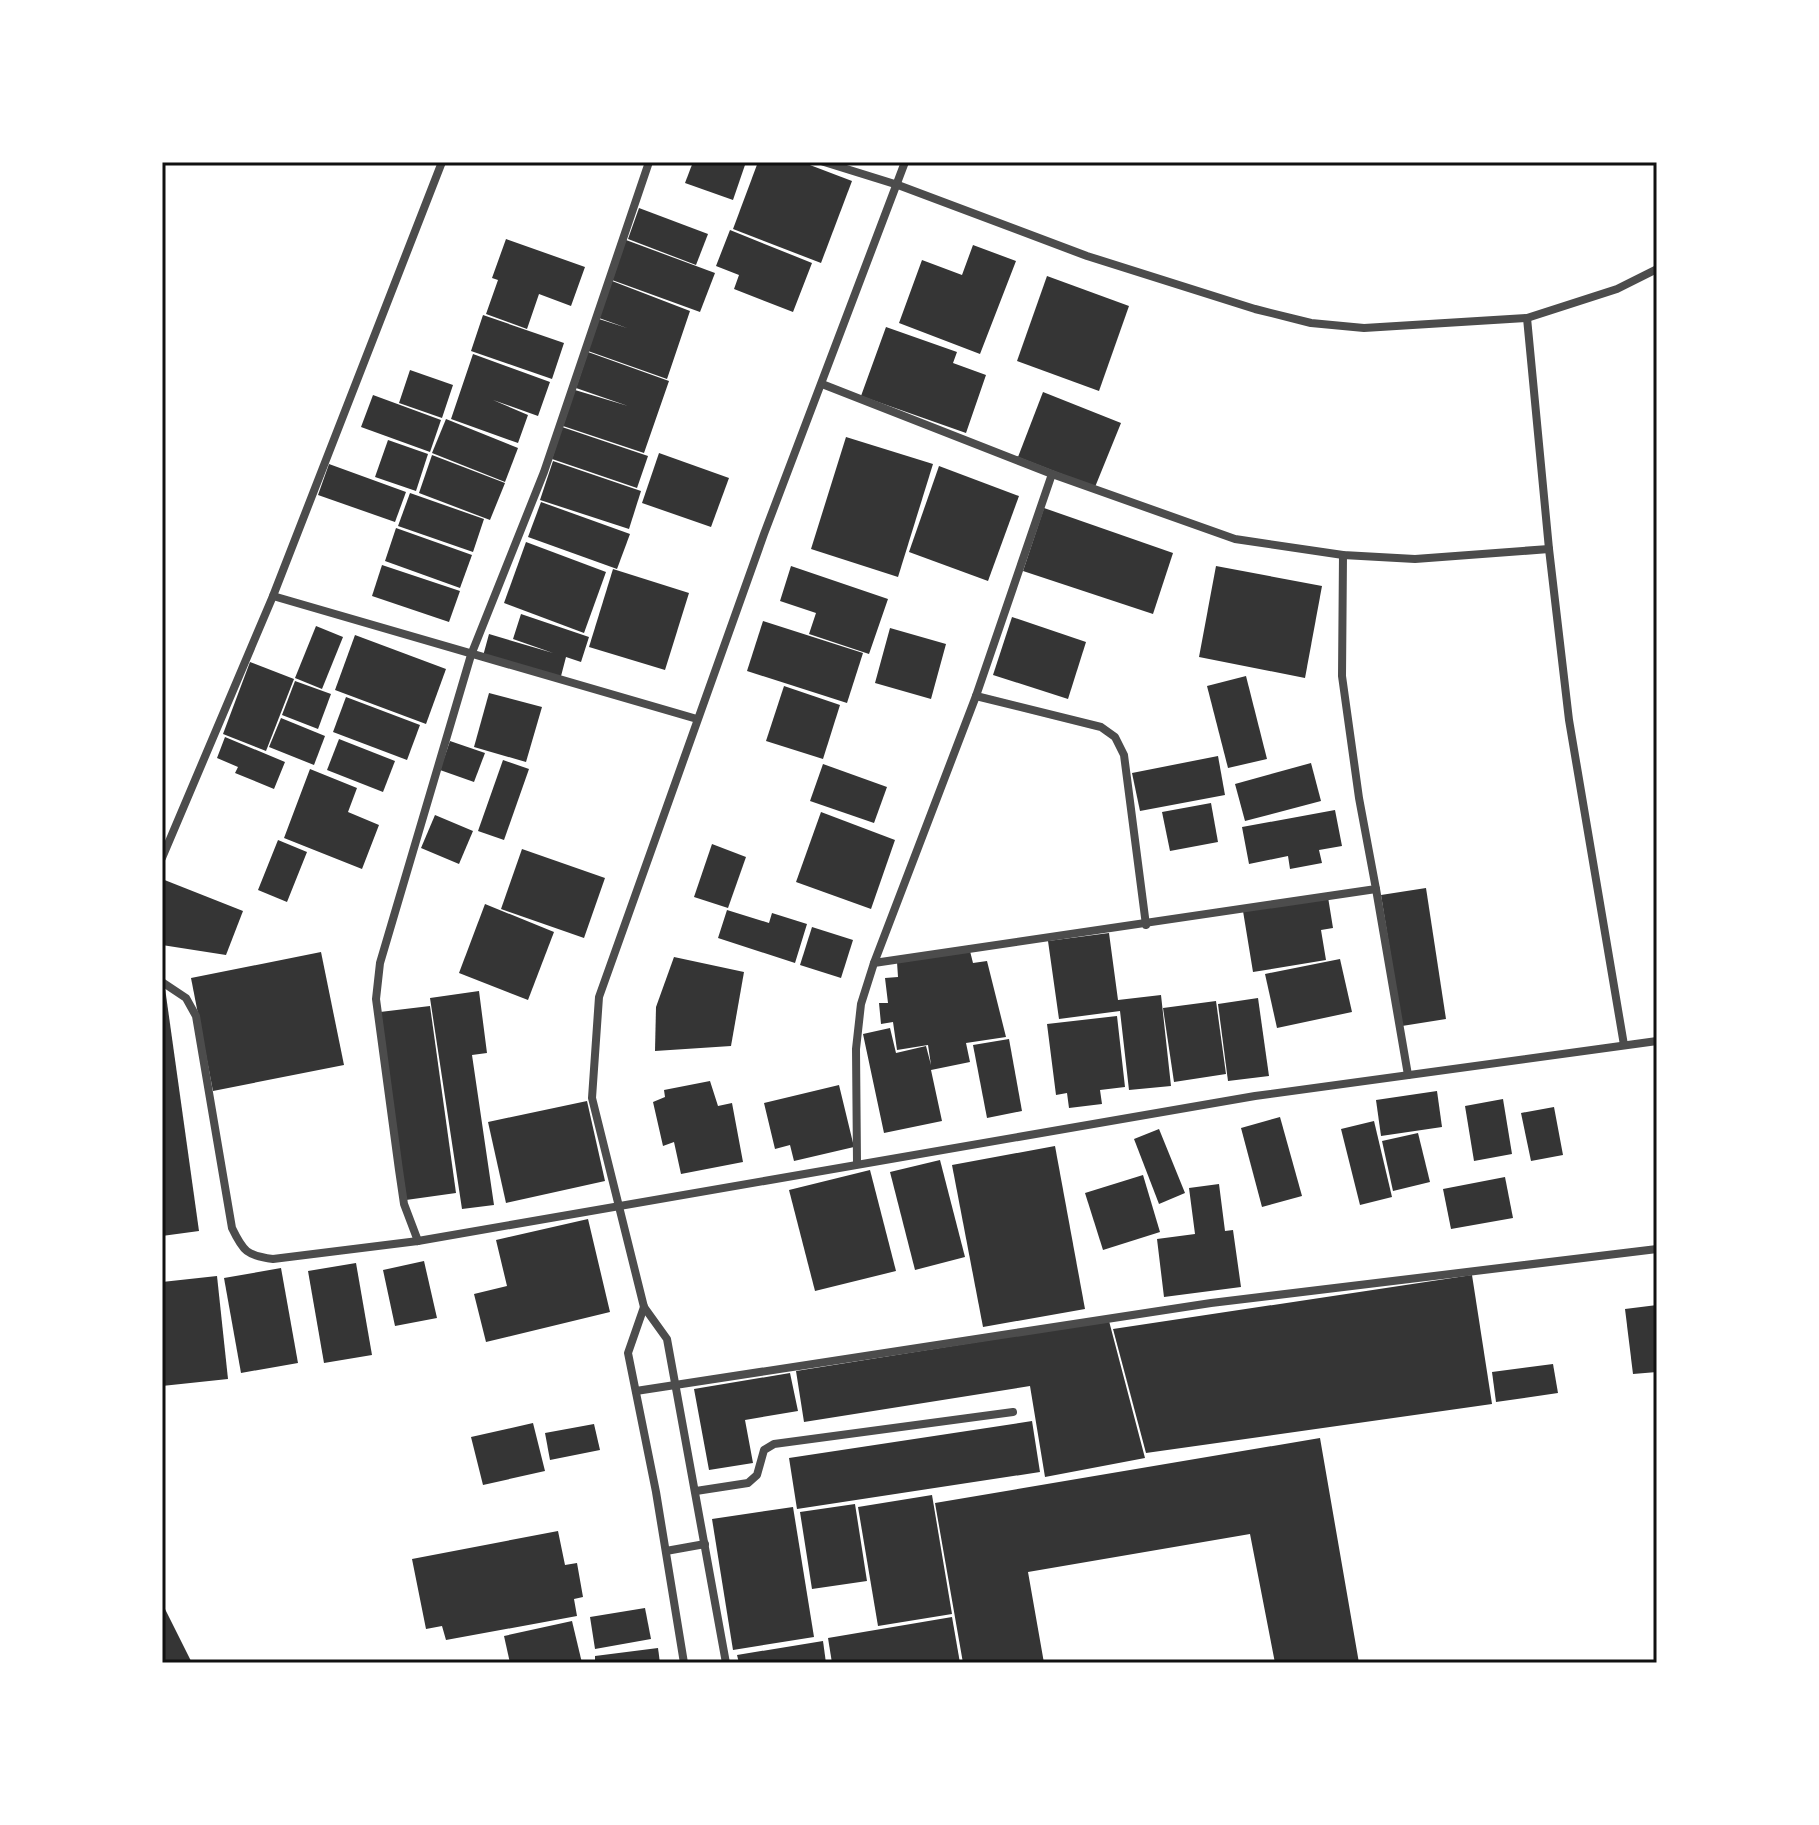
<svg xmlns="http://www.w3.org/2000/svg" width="1819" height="1825" viewBox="0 0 1819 1825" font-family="'Asap Condensed',sans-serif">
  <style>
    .building { fill: #353535 }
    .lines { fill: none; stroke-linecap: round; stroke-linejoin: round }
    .minor { stroke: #4c4c4c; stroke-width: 8 }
    .neatline { fill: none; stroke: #111; stroke-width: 3 }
  </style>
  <rect width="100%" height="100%" fill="#fff"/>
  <!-- building -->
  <g class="building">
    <path d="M 693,162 L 746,162 L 733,200 L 685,183 Z"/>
    <path d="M 758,162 L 802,162 L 852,181 L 821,263 L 733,229 Z"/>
    <path d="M 639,208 L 708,234 L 696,265 L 628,239 Z"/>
    <path d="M 730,230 L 812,263 L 793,312 L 734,289 L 739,275 L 716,266 Z"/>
    <path d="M 506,239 L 585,267 L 571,306 L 539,294 L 527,329 L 486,314 L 498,280 L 492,278 Z"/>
    <path d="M 626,240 L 715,273 L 700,312 L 612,280 Z"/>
    <path d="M 973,245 L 1016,261 L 980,354 L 899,323 L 922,260 L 962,275 Z"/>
    <path d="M 1047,276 L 1129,306 L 1099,391 L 1017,361 Z"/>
    <path d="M 612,281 L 690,311 L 667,379 L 588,351 L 599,319 L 627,328 L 599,318 Z"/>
    <path d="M 483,315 L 564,343 L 552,379 L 471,351 Z"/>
    <path d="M 886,327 L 957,352 L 953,363 L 986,375 L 966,433 L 861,396 Z"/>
    <path d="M 588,352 L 669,381 L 644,453 L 563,426 L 575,390 L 628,406 L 576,388 Z"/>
    <path d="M 473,354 L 550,382 L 538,416 L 493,400 L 528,415 L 518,443 L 451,419 Z"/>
    <path d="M 410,370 L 453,385 L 442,418 L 399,403 Z"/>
    <path d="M 1043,392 L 1121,423 L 1095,487 L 1018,457 Z"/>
    <path d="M 373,395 L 441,420 L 430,452 L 361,427 Z"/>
    <path d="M 446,419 L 518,448 L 505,482 L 432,453 Z"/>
    <path d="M 562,427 L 648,456 L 637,488 L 552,459 Z"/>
    <path d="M 846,437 L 933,464 L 898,577 L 811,549 Z"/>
    <path d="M 388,440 L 428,454 L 416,491 L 375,477 Z"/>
    <path d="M 659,453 L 729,478 L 711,527 L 642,503 Z"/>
    <path d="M 432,455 L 505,483 L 490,520 L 419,493 Z"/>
    <path d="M 553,461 L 641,491 L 629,529 L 540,500 Z"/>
    <path d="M 329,464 L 406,492 L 395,522 L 318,495 Z"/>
    <path d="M 939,466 L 1019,496 L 988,581 L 909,552 Z"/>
    <path d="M 410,493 L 484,519 L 473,552 L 398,526 Z"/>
    <path d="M 541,502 L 630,534 L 617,569 L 528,537 Z"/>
    <path d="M 1044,508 L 1173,553 L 1153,614 L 1023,571 Z"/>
    <path d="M 396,528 L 472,555 L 460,588 L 385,561 Z"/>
    <path d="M 526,542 L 606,572 L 584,633 L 504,603 Z"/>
    <path d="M 382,565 L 460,591 L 449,622 L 372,596 Z"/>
    <path d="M 791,566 L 888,599 L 869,654 L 809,634 L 816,613 L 780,601 Z"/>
    <path d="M 1216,566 L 1322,586 L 1305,678 L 1199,657 Z"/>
    <path d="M 613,569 L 689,593 L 665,670 L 589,647 Z"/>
    <path d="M 521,614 L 589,637 L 581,662 L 566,657 L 560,680 L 483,656 L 489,634 L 553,653 L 513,639 Z"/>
    <path d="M 1012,617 L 1086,642 L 1068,699 L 993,675 Z"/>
    <path d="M 763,621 L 863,653 L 847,703 L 747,671 Z"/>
    <path d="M 316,626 L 343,637 L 322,689 L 295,678 Z"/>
    <path d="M 890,628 L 946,644 L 931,699 L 875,683 Z"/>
    <path d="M 355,635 L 446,669 L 426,724 L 335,690 Z"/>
    <path d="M 250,662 L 294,679 L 266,751 L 223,734 Z"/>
    <path d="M 1246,676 L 1267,759 L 1228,768 L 1207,686 Z"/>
    <path d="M 295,681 L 331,694 L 318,729 L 282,715 Z"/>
    <path d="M 784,686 L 840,705 L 823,759 L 766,741 Z"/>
    <path d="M 489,693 L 542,707 L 526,762 L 474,747 Z"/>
    <path d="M 346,697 L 420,725 L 407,760 L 333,732 Z"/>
    <path d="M 281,718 L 325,736 L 314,765 L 269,747 Z"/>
    <path d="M 225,737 L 285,762 L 274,789 L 235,773 L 238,767 L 217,758 Z"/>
    <path d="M 339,739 L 395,761 L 383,792 L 327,770 Z"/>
    <path d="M 450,741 L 485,753 L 474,782 L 440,770 Z"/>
    <path d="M 1218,756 L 1225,795 L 1140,811 L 1132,773 Z"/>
    <path d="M 503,760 L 529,769 L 504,840 L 478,831 Z"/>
    <path d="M 1311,763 L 1321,801 L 1245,821 L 1235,784 Z"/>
    <path d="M 823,764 L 887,787 L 874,823 L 810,801 Z"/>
    <path d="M 310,769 L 357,788 L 348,812 L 379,825 L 362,869 L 284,838 Z"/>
    <path d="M 1211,803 L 1218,842 L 1170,851 L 1162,812 Z"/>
    <path d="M 1335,810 L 1342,846 L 1319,850 L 1322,863 L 1290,869 L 1288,856 L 1249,864 L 1242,827 Z"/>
    <path d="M 821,812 L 895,840 L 871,909 L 796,882 Z"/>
    <path d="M 435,815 L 473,831 L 459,864 L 421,848 Z"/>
    <path d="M 278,840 L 307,852 L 287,902 L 258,890 Z"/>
    <path d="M 712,844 L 746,857 L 728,908 L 694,897 Z"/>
    <path d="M 522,849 L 605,878 L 584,938 L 501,909 Z"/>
    <path d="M 162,879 L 243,911 L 226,955 L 162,945 Z"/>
    <path d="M 1426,888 L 1446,1019 L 1402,1026 L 1381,895 Z"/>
    <path d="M 1328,897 L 1333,928 L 1321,930 L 1326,960 L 1253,972 L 1243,911 Z"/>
    <path d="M 485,904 L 554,932 L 528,1000 L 459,973 Z"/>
    <path d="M 727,910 L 769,923 L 772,913 L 807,924 L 795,963 L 718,938 Z"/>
    <path d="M 812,927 L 853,940 L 841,978 L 800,965 Z"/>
    <path d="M 1109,933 L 1118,1000 L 1161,995 L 1171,1086 L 1129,1090 L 1120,1011 L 1059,1019 L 1048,941 Z"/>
    <path d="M 970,951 L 973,963 L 987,961 L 1006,1037 L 966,1043 L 970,1062 L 931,1070 L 942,1121 L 884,1133 L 863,1034 L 890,1028 L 896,1053 L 926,1046 L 931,1065 L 928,1045 L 897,1050 L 893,1022 L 881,1024 L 879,1003 L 888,1003 L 885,978 L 898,977 L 897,962 Z"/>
    <path d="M 321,952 L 344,1065 L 213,1091 L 191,978 Z"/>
    <path d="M 674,957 L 744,972 L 731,1046 L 655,1051 L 656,1007 Z"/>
    <path d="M 1340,959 L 1352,1012 L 1277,1028 L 1265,974 Z"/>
    <path d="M 162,988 L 165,988 L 199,1231 L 162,1236 Z"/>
    <path d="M 479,991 L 487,1053 L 472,1055 L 494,1205 L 462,1209 L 430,998 Z"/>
    <path d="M 1258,998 L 1269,1076 L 1228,1081 L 1218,1004 Z"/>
    <path d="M 1216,1001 L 1226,1074 L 1174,1082 L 1163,1008 Z"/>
    <path d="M 430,1006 L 456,1193 L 406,1200 L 380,1012 Z"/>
    <path d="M 1117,1016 L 1125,1087 L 1100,1090 L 1102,1104 L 1069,1108 L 1067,1093 L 1056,1095 L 1047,1024 Z"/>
    <path d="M 1009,1039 L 1022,1111 L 987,1118 L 973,1045 Z"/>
    <path d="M 710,1081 L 718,1106 L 732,1103 L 743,1162 L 681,1174 L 674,1142 L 663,1146 L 653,1102 L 665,1097 L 664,1090 Z"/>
    <path d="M 839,1085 L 854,1147 L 794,1161 L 790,1145 L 775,1149 L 764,1103 Z"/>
    <path d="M 1437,1091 L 1442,1127 L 1381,1136 L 1376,1100 Z"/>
    <path d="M 1503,1099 L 1512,1154 L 1474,1161 L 1465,1106 Z"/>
    <path d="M 587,1101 L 605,1181 L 506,1203 L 488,1122 Z"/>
    <path d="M 1554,1107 L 1563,1155 L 1531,1161 L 1521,1113 Z"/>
    <path d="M 1280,1117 L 1302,1196 L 1262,1207 L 1241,1128 Z"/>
    <path d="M 1374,1121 L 1392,1197 L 1360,1205 L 1341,1129 Z"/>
    <path d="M 1159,1129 L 1185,1193 L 1159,1204 L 1134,1139 Z"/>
    <path d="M 1418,1133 L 1430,1182 L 1393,1191 L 1382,1141 Z"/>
    <path d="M 1055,1146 L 1085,1309 L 983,1327 L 952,1165 Z"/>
    <path d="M 940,1160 L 965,1257 L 915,1270 L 890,1172 Z"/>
    <path d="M 870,1170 L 896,1271 L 815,1291 L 789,1190 Z"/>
    <path d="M 1143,1175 L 1160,1232 L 1103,1250 L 1085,1193 Z"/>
    <path d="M 1505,1177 L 1513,1218 L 1451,1229 L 1443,1189 Z"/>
    <path d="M 1219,1184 L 1225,1231 L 1233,1230 L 1241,1287 L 1164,1297 L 1157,1239 L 1195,1234 L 1189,1188 Z"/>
    <path d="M 588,1219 L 610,1312 L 486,1342 L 474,1294 L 507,1286 L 496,1240 Z"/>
    <path d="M 424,1261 L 437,1318 L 395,1326 L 383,1270 Z"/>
    <path d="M 356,1263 L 372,1355 L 324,1363 L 308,1271 Z"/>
    <path d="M 281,1268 L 298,1363 L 241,1373 L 224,1278 Z"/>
    <path d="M 1472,1275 L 1492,1404 L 1146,1453 L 1113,1329 Z"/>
    <path d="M 217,1276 L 228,1379 L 162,1386 L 162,1282 Z"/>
    <path d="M 1657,1305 L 1657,1372 L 1633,1374 L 1625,1309 Z"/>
    <path d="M 1109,1321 L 1145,1458 L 1045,1477 L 1030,1386 L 804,1422 L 796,1371 Z"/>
    <path d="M 1553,1364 L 1558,1393 L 1496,1402 L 1492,1372 Z"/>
    <path d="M 790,1373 L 798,1411 L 745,1420 L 753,1463 L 709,1470 L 694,1389 Z"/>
    <path d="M 1032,1421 L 1040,1472 L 797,1509 L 789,1458 Z"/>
    <path d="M 533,1423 L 545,1471 L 483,1485 L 471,1437 Z"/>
    <path d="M 594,1424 L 600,1450 L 550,1460 L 545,1433 Z"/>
    <path d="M 1320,1438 L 1359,1663 L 1275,1663 L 1250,1534 L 1028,1572 L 1044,1663 L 963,1663 L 935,1503 Z"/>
    <path d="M 932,1495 L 952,1614 L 878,1626 L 858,1507 Z"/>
    <path d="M 855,1504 L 867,1581 L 812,1589 L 800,1512 Z"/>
    <path d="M 793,1507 L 814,1637 L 733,1650 L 712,1519 Z"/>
    <path d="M 558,1531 L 565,1565 L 577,1563 L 583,1597 L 574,1599 L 577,1616 L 446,1640 L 442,1626 L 426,1629 L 412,1559 Z"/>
    <path d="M 645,1608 L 651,1639 L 595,1649 L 590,1617 Z"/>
    <path d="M 165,1609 L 192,1663 L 162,1663 L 162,1610 Z"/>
    <path d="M 952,1617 L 960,1663 L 832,1663 L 828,1638 Z"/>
    <path d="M 572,1621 L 582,1663 L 510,1663 L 504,1636 Z"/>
    <path d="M 823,1641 L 826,1663 L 739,1663 L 737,1655 Z"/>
    <path d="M 658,1648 L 660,1663 L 595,1663 L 595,1656 Z"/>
  </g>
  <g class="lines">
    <!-- minor -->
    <g class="minor">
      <path d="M 824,162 L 898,185 L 1087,256 L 1255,309 L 1311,323 L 1364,328 L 1527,318 L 1617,289 L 1657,269"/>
      <path d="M 1527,318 L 1549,549 L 1569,720 L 1624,1045"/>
      <path d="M 822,384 L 1052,474 L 1235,539 L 1343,555 L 1415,559 L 1549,549"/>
      <path d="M 273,596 L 697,719"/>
      <path d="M 976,696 L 1101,727 L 1115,737 L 1124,755 L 1146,925"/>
      <path d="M 162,858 L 273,596 L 442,162"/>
      <path d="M 1376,889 L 1408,1075"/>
      <path d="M 874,963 L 976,696 L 1052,474"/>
      <path d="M 162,982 L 186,998 L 196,1016 L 232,1228 C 243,1251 247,1256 273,1259 L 418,1241 L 1255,1096 L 1657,1041"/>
      <path d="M 857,1163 L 856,1049 L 861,1004 L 874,963 L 1376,889 L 1359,798 L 1342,676 L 1343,555"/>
      <path d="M 418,1241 L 404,1204 L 399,1170 L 376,999 L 380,963 L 471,655 L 544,472 L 649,162"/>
      <path d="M 644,1307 L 628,1353 L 656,1492 L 684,1663"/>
      <path d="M 636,1391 L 1211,1303 L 1657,1249"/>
      <path d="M 696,1491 L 748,1483 L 757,1475 L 764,1450 L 774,1444 L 1013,1412"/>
      <path d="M 666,1551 L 705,1544"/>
      <path d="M 726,1663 L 667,1339 L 644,1307 L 592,1098 L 599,997 L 764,534 L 905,162"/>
    </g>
  </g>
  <!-- border -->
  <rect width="1819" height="1825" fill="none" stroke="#ffffff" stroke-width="328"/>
  <rect x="164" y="164" width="1491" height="1497" class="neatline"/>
</svg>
